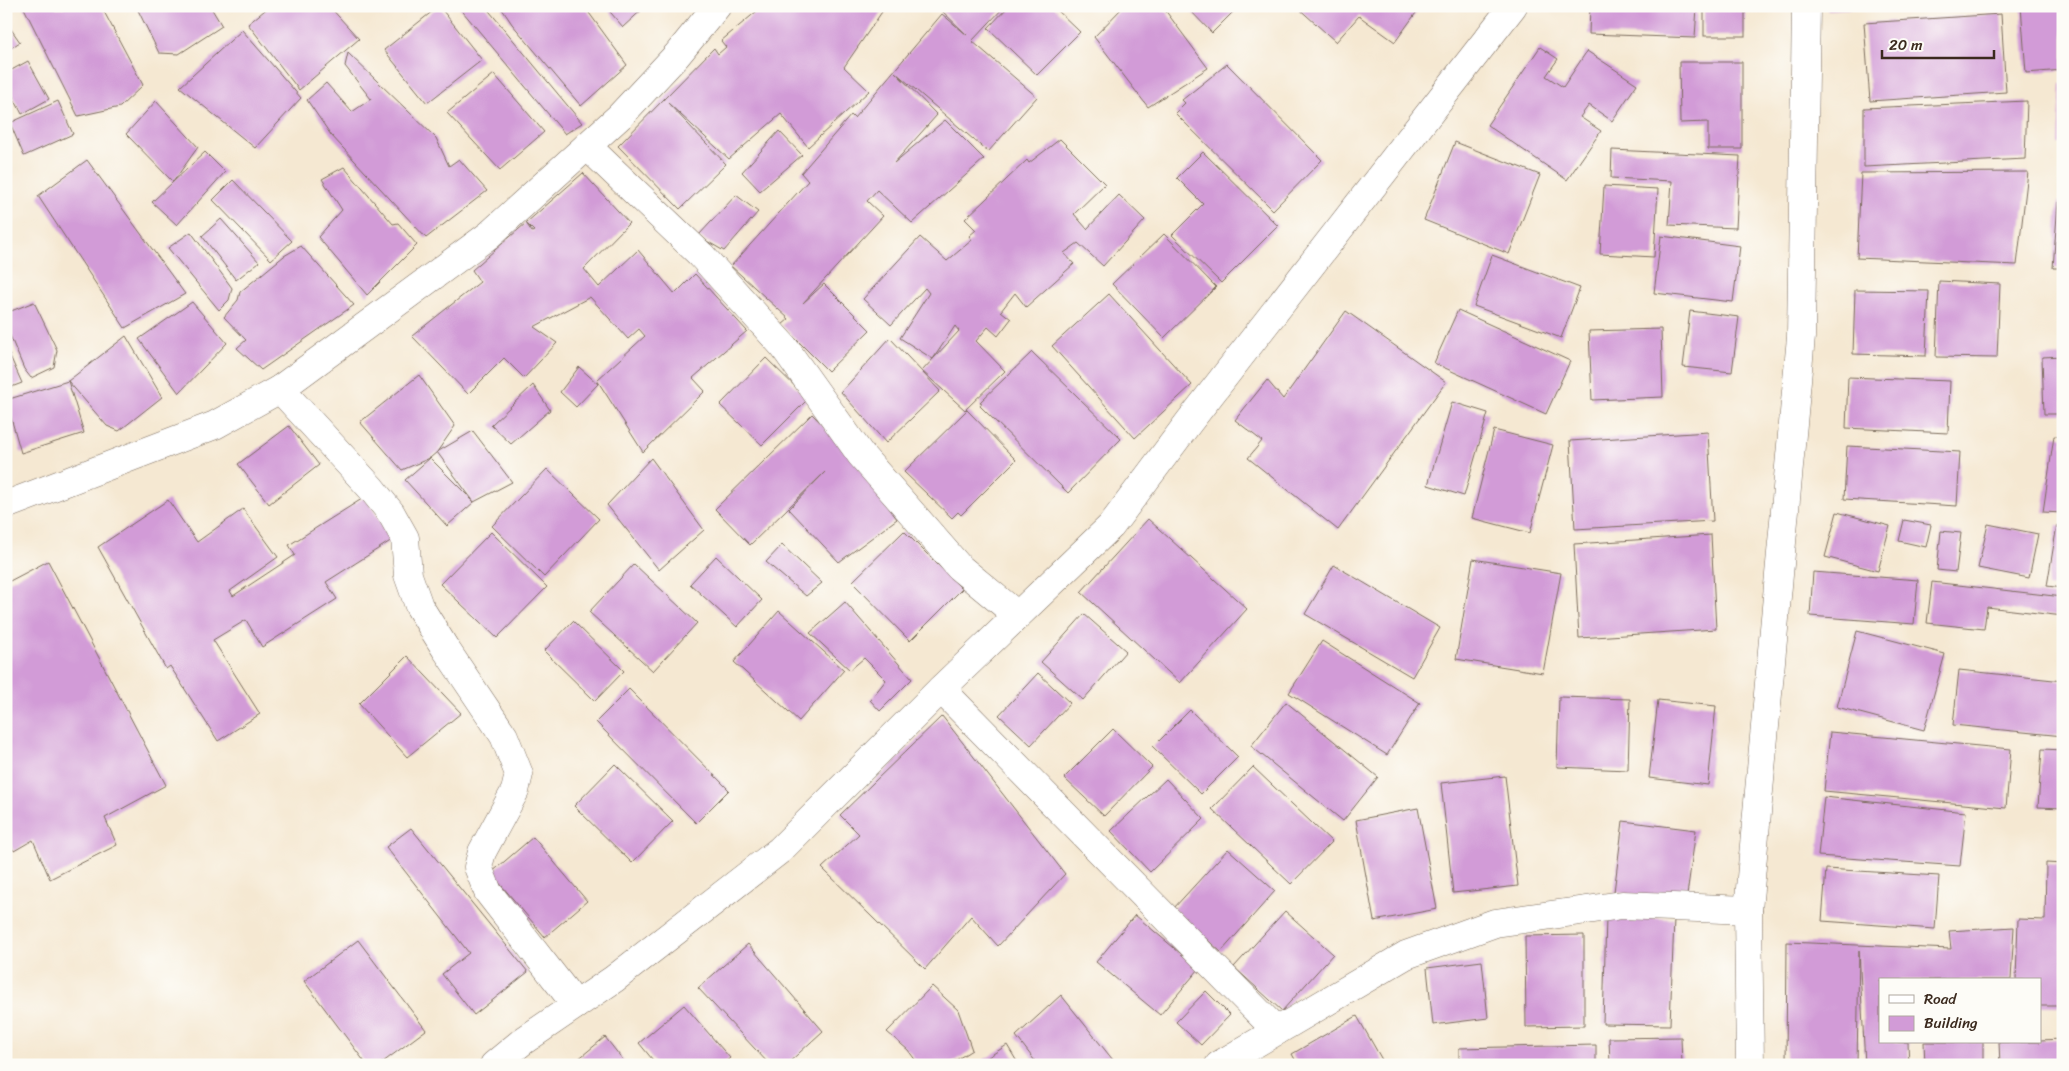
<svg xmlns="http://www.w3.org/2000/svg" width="2069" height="1071" viewBox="0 0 2069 1071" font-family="Sriracha,sans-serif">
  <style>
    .building { fill: #d29bd7 }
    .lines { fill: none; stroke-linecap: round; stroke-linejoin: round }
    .minor-casing { stroke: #7c6c5d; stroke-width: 29 }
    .minor { stroke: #fff; stroke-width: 28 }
  </style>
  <rect width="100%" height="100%" fill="#fdfcf7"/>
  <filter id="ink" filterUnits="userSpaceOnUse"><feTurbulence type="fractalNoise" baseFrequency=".02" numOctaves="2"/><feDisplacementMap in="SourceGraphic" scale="10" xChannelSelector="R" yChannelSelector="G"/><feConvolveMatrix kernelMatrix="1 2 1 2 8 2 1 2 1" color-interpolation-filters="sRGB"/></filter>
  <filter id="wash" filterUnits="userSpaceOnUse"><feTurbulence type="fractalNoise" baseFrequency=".0096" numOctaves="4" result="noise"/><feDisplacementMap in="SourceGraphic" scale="20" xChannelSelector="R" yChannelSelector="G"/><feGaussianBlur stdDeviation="1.12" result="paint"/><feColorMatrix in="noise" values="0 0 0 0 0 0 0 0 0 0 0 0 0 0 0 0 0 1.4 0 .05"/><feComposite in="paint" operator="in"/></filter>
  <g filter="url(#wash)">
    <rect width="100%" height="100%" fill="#f5e8d2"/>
    <g id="blocks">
      <!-- building -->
      <g class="building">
        <path d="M 23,6 L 55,6 L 57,9 L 69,6 L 101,6 L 143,85 L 120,107 L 78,116 Z"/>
        <path d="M 136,6 L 210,6 L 222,26 L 179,54 L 159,53 Z"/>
        <path d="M 270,6 L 329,6 L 359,39 L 299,90 L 248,24 Z"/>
        <path d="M 439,6 L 482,60 L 427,103 L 384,50 Z"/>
        <path d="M 458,6 L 485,6 L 582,123 L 565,134 Z"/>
        <path d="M 505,6 L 584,6 L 627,65 L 581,106 L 512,24 L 502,9 Z"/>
        <path d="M 605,6 L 646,6 L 623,27 Z"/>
        <path d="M 763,6 L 886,6 L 844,67 L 869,91 L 808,147 L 781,114 L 729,159 L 668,103 L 726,164 L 680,209 L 618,146 L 714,48 L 718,54 L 726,47 L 721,41 Z"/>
        <path d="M 940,6 L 1005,6 L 972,41 L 1037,97 L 988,152 L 895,72 L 937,115 L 894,163 L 945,120 L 984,159 L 912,223 L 877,190 L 867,201 L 883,216 L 803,303 L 824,284 L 870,330 L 828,371 L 782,325 L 789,319 L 731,266 L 808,181 L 801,173 L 851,115 L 854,118 L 942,14 L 967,35 L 939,8 Z"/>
        <path d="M 1009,6 L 1053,6 L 1080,32 L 1037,75 L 988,28 Z"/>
        <path d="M 1124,6 L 1162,6 L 1208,68 L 1148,107 L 1094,37 Z"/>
        <path d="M 1186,6 L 1239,6 L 1212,33 Z"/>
        <path d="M 1296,6 L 1421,6 L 1395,42 L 1359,16 L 1336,42 Z"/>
        <path d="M 1590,6 L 1697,7 L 1695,38 L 1589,34 Z"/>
        <rect x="1704" y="6" width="41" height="30"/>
        <path d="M 1827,6 L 1858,6 L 1858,8 L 1827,10 Z"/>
        <path d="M 2021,6 L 2063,6 L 2063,70 L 2026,73 Z"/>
        <path d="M 2001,14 L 2006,92 L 1870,101 L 1864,23 Z"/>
        <path d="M 6,22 L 20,42 L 6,51 Z"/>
        <path d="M 242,30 L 301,98 L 255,148 L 180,87 Z"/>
        <path d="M 1540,47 L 1558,59 L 1546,76 L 1563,87 L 1587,51 L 1637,84 L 1612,121 L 1589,105 L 1580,117 L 1601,131 L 1567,180 L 1487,125 Z"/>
        <path d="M 348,53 L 436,138 L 449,166 L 459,159 L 487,191 L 426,238 L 331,135 L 307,100 L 326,83 L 352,112 L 371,99 L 345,66 Z"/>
        <path d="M 28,61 L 49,99 L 22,114 L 6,83 L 6,73 Z"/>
        <path d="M 1679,62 L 1742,62 L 1742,149 L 1708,149 L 1708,122 L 1680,123 Z"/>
        <path d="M 1227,64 L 1322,160 L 1273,210 L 1175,113 L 1185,103 L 1182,100 Z"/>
        <path d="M 494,74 L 544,132 L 500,170 L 447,113 Z"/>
        <path d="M 2061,84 L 2063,84 L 2063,144 L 2058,144 Z"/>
        <path d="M 58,101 L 73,134 L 24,156 L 10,123 Z"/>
        <path d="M 156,101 L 198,147 L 173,182 L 205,152 L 225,172 L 177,225 L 152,202 L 173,182 L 126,134 Z"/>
        <path d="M 2027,101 L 2025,159 L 1864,167 L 1864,108 Z"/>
        <path d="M 779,131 L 802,155 L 760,191 L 742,172 Z"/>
        <path d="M 1060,139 L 1105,184 L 1074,214 L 1087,229 L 1119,195 L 1145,220 L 1103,266 L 1078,243 L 1064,253 L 1074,264 L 1026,307 L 1015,293 L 1001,311 L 1011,319 L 998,336 L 988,327 L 976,341 L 1005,371 L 965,410 L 922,371 L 959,331 L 955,326 L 933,359 L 900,338 L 929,293 L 925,288 L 891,325 L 863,299 L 920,237 L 947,261 L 972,240 L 969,236 L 976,230 L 965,219 L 1027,160 L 1029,163 Z"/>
        <path d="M 1455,142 L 1540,175 L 1509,254 L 1424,220 Z"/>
        <path d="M 1612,150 L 1740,156 L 1736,228 L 1669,225 L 1672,181 L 1611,178 Z"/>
        <path d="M 1203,152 L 1278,226 L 1221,283 L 1172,235 L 1203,204 L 1177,178 Z"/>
        <path d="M 87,160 L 185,294 L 125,328 L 38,196 Z"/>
        <path d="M 344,167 L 393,224 L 398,223 L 417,245 L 367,295 L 318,237 L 342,210 L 322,179 Z"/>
        <path d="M 2028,172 L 2017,265 L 1857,258 L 1861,173 Z"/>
        <path d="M 583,173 L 629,223 L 584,269 L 599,287 L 638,250 L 675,294 L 695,274 L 747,331 L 693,378 L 705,391 L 643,452 L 597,380 L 645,336 L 639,329 L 628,339 L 590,297 L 534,327 L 557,343 L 524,378 L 504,358 L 468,394 L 412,336 L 480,282 L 472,270 L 526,223 L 532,232 L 534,231 L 526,223 Z"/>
        <path d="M 233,180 L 292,241 L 271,260 L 213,200 Z"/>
        <path d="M 1604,186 L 1658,189 L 1654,257 L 1600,254 Z"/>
        <path d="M 736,195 L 758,212 L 724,251 L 698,236 Z"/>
        <path d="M 2058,202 L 2063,202 L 2063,268 L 2053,268 Z"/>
        <path d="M 221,219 L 259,262 L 236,280 L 202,236 Z"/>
        <path d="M 191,232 L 232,288 L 229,300 L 219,310 L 168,248 Z"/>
        <path d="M 1164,234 L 1216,287 L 1164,338 L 1112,284 Z"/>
        <path d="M 1661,236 L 1740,246 L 1733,302 L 1654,293 Z"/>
        <path d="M 301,246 L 354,305 L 261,370 L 237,348 L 246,340 L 224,317 L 238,300 L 240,292 L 284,256 Z"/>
        <path d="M 1492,255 L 1580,288 L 1561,338 L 1474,306 Z"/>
        <path d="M 1939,281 L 2000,284 L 1997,358 L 1936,357 Z"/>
        <path d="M 1855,290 L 1929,291 L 1926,356 L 1853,354 Z"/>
        <path d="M 1109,294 L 1192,385 L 1135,438 L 1052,346 Z"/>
        <path d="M 34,302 L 57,350 L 54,367 L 31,378 L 24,369 L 6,326 L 6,313 Z"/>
        <path d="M 192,302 L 227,343 L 179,393 L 139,339 Z"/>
        <path d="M 1458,310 L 1570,361 L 1546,414 L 1434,363 Z"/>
        <path d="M 1346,311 L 1446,382 L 1338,530 L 1248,458 L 1262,441 L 1235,420 L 1267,380 L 1283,399 Z"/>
        <path d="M 1690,311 L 1739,317 L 1732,372 L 1683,367 Z"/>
        <path d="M 1661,329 L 1663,397 L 1592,400 L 1589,331 Z"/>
        <path d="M 126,336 L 162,397 L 119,431 L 107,426 L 68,381 L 84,433 L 21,453 L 6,400 L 68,381 Z"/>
        <path d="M 890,338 L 940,391 L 886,443 L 841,392 Z"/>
        <path d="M 6,347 L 22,383 L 6,389 Z"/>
        <path d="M 1032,352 L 1121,439 L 1068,493 L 980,406 L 982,403 L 980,402 Z"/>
        <path d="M 2063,356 L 2063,414 L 2044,414 L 2042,357 Z"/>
        <path d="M 766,358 L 808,399 L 762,445 L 720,405 Z"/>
        <path d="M 579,367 L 598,384 L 576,407 L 560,392 Z"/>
        <path d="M 419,375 L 455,426 L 437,452 L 473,431 L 512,482 L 474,502 L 437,452 L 430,458 L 402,470 L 360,422 Z"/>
        <path d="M 1848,377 L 1950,381 L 1948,433 L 1846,428 Z"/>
        <path d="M 533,385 L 550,410 L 511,444 L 491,425 Z"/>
        <path d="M 1452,402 L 1488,413 L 1464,496 L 1428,485 Z"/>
        <path d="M 967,410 L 1016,460 L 961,515 L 958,512 L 952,518 L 904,472 Z"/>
        <path d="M 812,414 L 847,450 L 897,519 L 839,562 L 789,509 L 825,472 L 750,545 L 715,509 Z"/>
        <path d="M 289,426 L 319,465 L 269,504 L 238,464 Z"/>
        <path d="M 1494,430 L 1553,445 L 1530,533 L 1472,518 Z"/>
        <path d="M 1708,432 L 1713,521 L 1575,529 L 1570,441 Z"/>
        <path d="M 2054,436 L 2063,437 L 2063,513 L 2043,512 Z"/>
        <path d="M 1847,446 L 1960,452 L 1957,506 L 1844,499 Z"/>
        <path d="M 430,458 L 474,502 L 447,526 L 405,480 Z"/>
        <path d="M 651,458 L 704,530 L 659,570 L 607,505 Z"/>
        <path d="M 547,469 L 599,519 L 544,577 L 492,526 Z"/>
        <path d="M 365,497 L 392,540 L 326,582 L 337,599 L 262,647 L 246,620 L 213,640 L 260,714 L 218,741 L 170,666 L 166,669 L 98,547 L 168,500 L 197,542 L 243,509 L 278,557 L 230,591 L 233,596 L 295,555 L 289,545 Z"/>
        <path d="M 1837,512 L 1890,526 L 1878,571 L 1825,557 Z"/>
        <path d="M 1148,519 L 1247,609 L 1180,683 L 1081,592 Z"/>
        <path d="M 1904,520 L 1931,525 L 1926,547 L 1899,541 Z"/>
        <path d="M 1988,524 L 2038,534 L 2029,578 L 1978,568 Z"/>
        <path d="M 2057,525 L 2063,526 L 2063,588 L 2047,586 Z"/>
        <path d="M 904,531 L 962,589 L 910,641 L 852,582 Z"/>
        <path d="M 1941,531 L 1961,533 L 1956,572 L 1937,570 Z"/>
        <path d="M 491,532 L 547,587 L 497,638 L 440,584 Z"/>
        <path d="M 1711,535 L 1716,629 L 1579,638 L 1574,544 Z"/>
        <path d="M 782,545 L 822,583 L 806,596 L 766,562 Z"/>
        <path d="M 716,556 L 762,600 L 737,627 L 690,584 Z"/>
        <path d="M 1473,559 L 1561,573 L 1543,673 L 1456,659 Z"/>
        <path d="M 48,561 L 166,785 L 105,818 L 117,845 L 50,879 L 33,840 L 14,851 L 6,838 L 6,583 Z"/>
        <path d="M 634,564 L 697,623 L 653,671 L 589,612 Z"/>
        <path d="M 1334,565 L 1440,628 L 1412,677 L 1305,614 Z"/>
        <path d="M 1813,572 L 1918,580 L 1914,624 L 1810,616 Z"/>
        <path d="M 1932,582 L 2063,597 L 2063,616 L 1987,607 L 1984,629 L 1927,623 Z"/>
        <path d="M 845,602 L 912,679 L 880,711 L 870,700 L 886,680 L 864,658 L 850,670 L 810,633 Z"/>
        <path d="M 779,611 L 844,670 L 799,721 L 734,662 Z"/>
        <path d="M 1084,614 L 1126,651 L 1083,700 L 1041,662 Z"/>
        <path d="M 573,621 L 624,671 L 595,701 L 544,651 Z"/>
        <path d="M 1857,631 L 1945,654 L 1924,730 L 1837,707 Z"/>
        <path d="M 1322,641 L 1420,703 L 1387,755 L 1289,693 Z"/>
        <path d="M 407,656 L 461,713 L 407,757 L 359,704 Z"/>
        <path d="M 1959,670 L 2063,681 L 2063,736 L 1953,725 Z"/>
        <path d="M 1038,673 L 1070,703 L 1031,745 L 999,715 Z"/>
        <path d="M 629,689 L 729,790 L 696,823 L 596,722 Z"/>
        <path d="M 1559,697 L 1630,699 L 1628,770 L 1557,767 Z"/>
        <path d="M 1658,700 L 1716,706 L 1708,785 L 1649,778 Z"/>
        <path d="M 1286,702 L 1378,777 L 1343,821 L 1251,746 Z"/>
        <path d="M 1190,710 L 1238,757 L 1201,794 L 1153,747 Z"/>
        <path d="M 942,716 L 1065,874 L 998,946 L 971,916 L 925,969 L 822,868 L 859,834 L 840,815 Z"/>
        <path d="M 1113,729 L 1152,767 L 1104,816 L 1064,778 Z"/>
        <path d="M 1830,732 L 2011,749 L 2006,808 L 1824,791 Z"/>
        <path d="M 2042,749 L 2063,750 L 2063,808 L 2038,807 Z"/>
        <path d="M 615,764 L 673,821 L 632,863 L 574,806 Z"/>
        <path d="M 1253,767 L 1332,842 L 1291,884 L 1212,809 Z"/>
        <path d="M 1505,776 L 1518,886 L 1453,893 L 1441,783 Z"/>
        <path d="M 1166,779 L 1204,819 L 1150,872 L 1111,831 Z"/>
        <path d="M 1824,797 L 1966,812 L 1960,866 L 1818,856 Z"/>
        <path d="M 1418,808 L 1437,909 L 1374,921 L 1356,820 Z"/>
        <path d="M 1623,821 L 1696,830 L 1686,902 L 1614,892 Z"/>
        <path d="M 411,828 L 528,972 L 474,1015 L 442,974 L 469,953 L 386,847 Z"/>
        <path d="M 533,837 L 587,901 L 545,937 L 491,873 Z"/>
        <path d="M 1228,849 L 1275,891 L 1221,952 L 1173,909 Z"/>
        <path d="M 2046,863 L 2063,864 L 2063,1006 L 2040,1006 L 2040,980 L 2016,980 L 2018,919 L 2045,920 Z"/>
        <path d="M 1826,869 L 1939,876 L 1935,929 L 1822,921 Z"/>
        <path d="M 1285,911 L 1333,954 L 1282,1011 L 1234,967 Z"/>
        <path d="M 1135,915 L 1199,969 L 1160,1015 L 1096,962 Z"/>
        <path d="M 1606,917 L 1674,919 L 1670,1025 L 1603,1024 Z"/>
        <path d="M 2014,927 L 2011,980 L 1880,980 L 1880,1042 L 1908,1042 L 1909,1065 L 1865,1065 L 1859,950 L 1857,1065 L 1786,1065 L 1787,942 L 1951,949 L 1949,931 Z"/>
        <path d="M 1584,935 L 1584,1026 L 1526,1027 L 1525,936 Z"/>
        <path d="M 358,940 L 426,1030 L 379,1065 L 367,1065 L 304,981 Z"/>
        <path d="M 748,944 L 823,1031 L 786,1065 L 770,1065 L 698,988 Z"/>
        <path d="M 1482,961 L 1488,1018 L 1433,1025 L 1427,968 Z"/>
        <path d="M 932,986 L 958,1010 L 972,1050 L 948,1065 L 919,1065 L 908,1050 L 887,1032 Z"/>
        <path d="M 1206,991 L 1230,1015 L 1201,1045 L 1176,1022 Z"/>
        <path d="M 1061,995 L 1117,1065 L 1038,1065 L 1016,1036 Z"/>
        <path d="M 684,1005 L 730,1058 L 722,1065 L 657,1065 L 639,1043 Z"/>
        <path d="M 1357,1016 L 1385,1065 L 1298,1065 L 1292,1054 Z"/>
        <path d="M 605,1037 L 627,1065 L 571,1065 Z"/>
        <path d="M 1681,1037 L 1682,1065 L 1610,1065 L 1609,1038 Z"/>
        <path d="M 2063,1039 L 2063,1065 L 2000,1065 L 1999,1042 L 2040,1042 L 2040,1040 Z"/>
        <path d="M 1924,1042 L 1983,1042 L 1983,1065 L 1925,1065 Z"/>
        <path d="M 1007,1045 L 1019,1065 L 976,1065 Z"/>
        <path d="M 1596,1045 L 1596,1065 L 1459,1065 L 1459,1048 Z"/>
      </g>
    </g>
  </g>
  <g filter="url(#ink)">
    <use href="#blocks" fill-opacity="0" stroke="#7c6c5d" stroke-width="1"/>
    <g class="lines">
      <!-- minor casing -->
      <g class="minor-casing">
        <g id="minor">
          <path d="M 587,146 L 701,255 L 784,347 L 861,455 L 959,567 L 1017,615"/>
          <path d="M 280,389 L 371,488 L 391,513 L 405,538 L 408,575 L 419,606 L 445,648 L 504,736 L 519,774 L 515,791 L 482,852 L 478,867 L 488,892 L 576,1005"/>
          <path d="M 6,505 L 215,425 L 280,389 L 489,235 L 620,116 L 677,55 L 717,6"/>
          <path d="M 941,689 L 1277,1031"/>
          <path d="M 494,1065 L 523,1041 L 614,979 L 780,850 L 941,689 L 1111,526 L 1189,422 L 1513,6"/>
          <path d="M 1219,1065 L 1406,955 L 1495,923 L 1622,905 L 1748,910"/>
          <path d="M 1750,1065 L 1748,910 L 1801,337 L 1806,6"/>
        </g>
      </g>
      <!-- minor -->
      <use href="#minor" class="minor"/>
    </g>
  </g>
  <!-- margin -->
  <rect width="2069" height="1071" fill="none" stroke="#fdfcf7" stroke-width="25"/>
  <!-- legend -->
  <rect x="1879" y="978" width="162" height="65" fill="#fdfcf7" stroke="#afa8a0"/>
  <rect x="1889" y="995" width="25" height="8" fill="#ffffff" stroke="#afa8a0"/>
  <text x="1924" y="1004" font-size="15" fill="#3b2a1e">Road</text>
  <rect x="1889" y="1016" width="25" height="15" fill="#d29bd7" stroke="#afa8a0"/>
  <text x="1924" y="1028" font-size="15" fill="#3b2a1e">Building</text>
  <!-- scale -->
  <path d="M1882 50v8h112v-8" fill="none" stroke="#3b2a1e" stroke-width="2.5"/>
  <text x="1889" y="50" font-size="15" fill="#3b2a1e" stroke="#fdfcf7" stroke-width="4" paint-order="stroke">20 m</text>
</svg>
